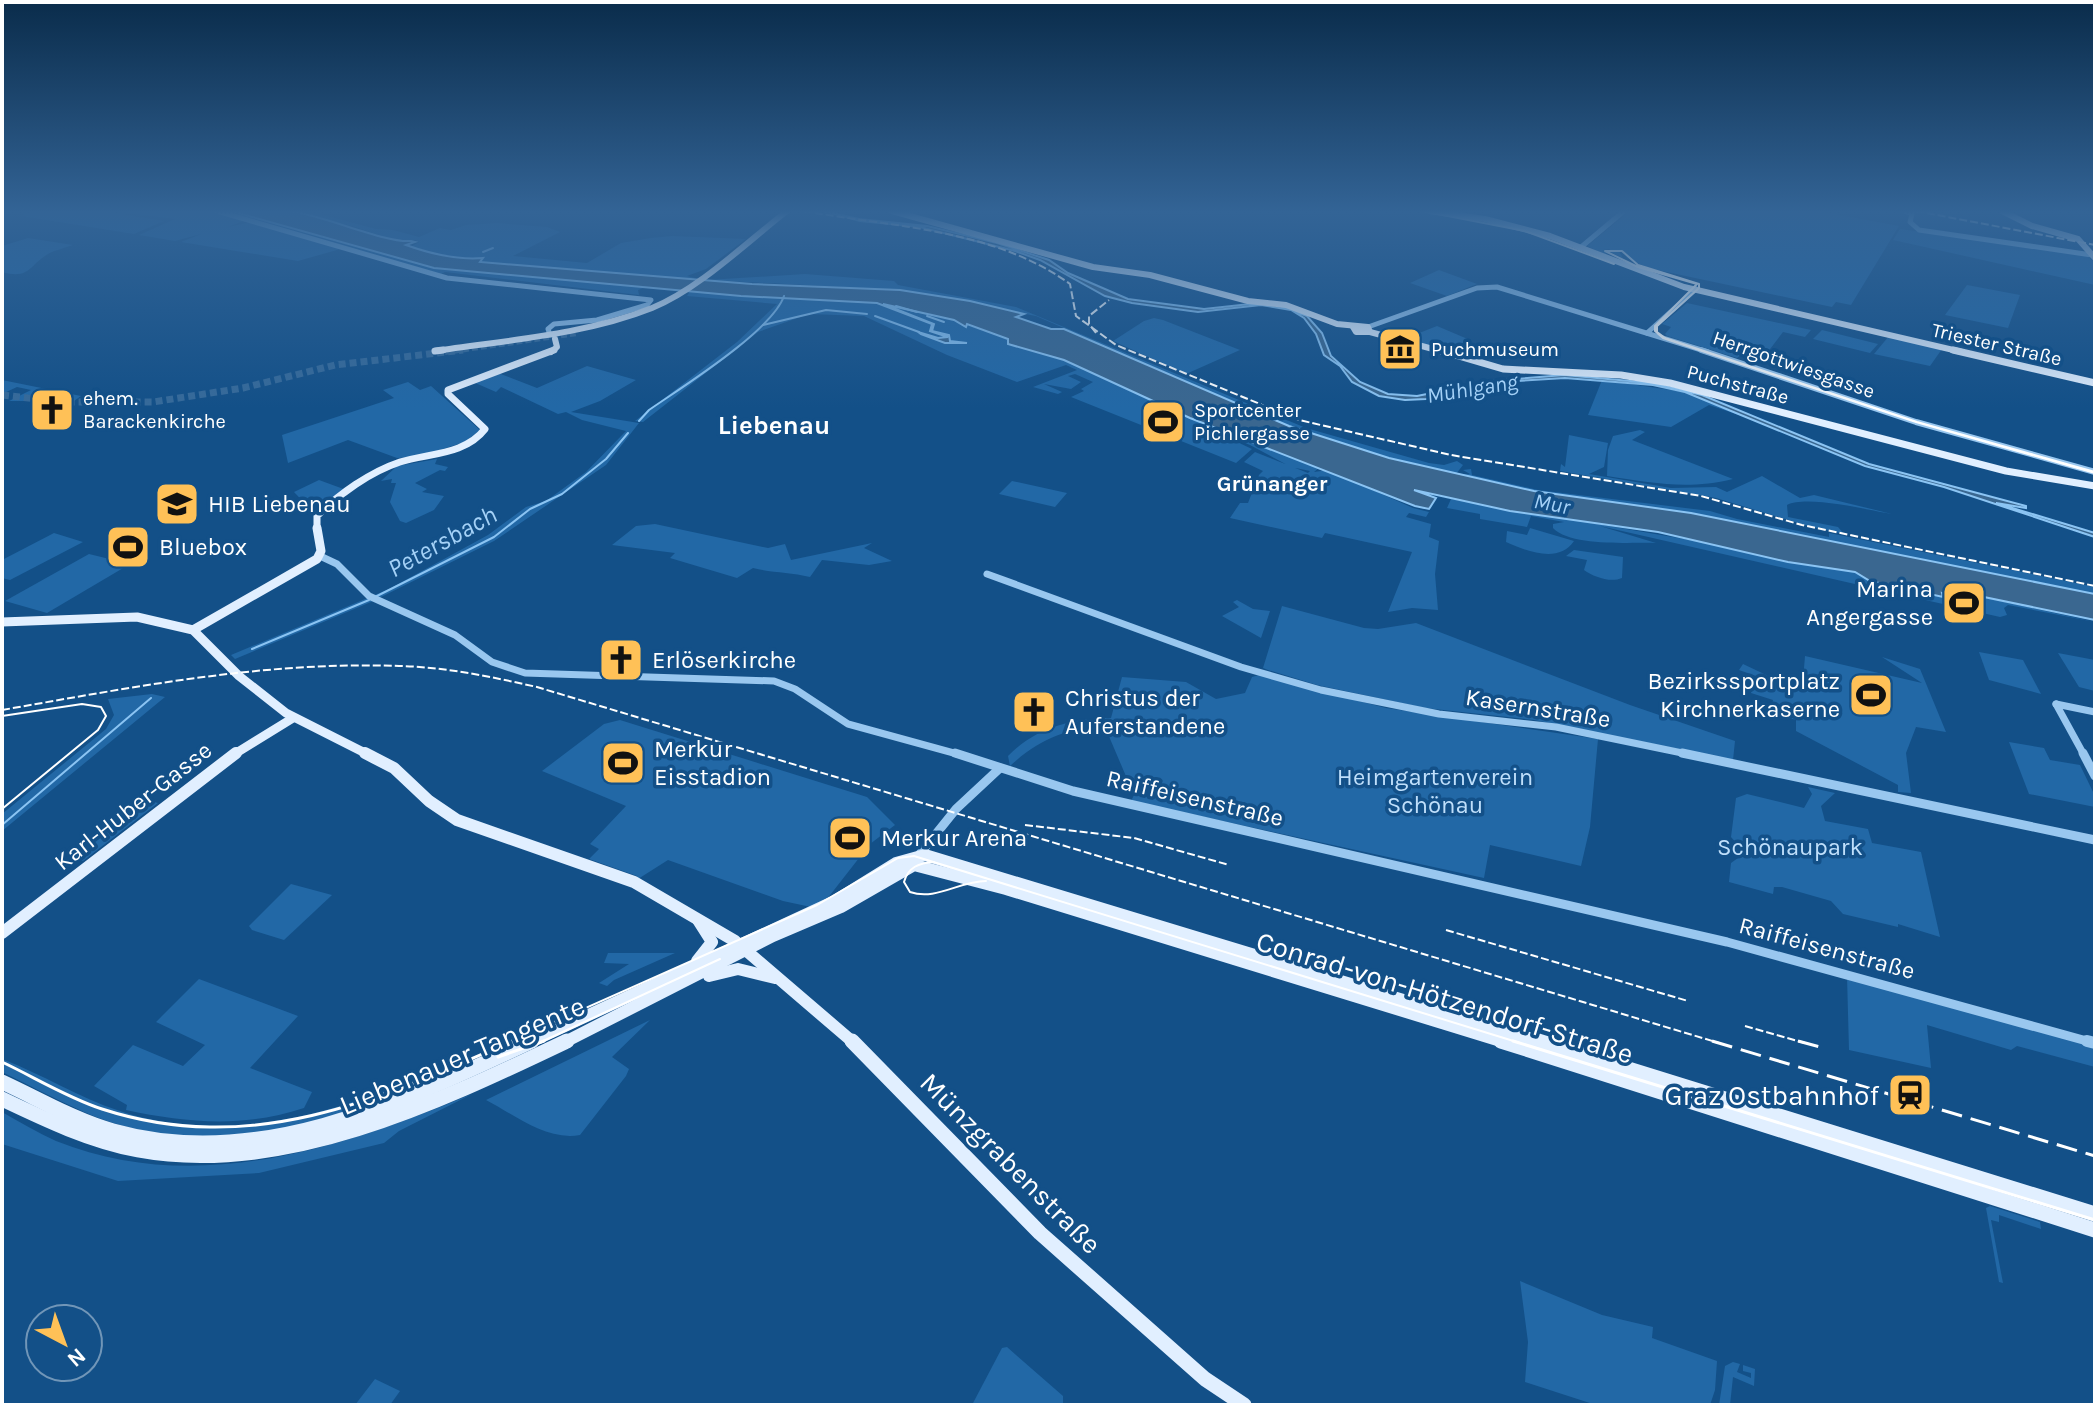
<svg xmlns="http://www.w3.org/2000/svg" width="2097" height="1407" viewBox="0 0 2097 1407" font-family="Karla,sans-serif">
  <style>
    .green { fill: #2268a6 }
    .water { fill: #3a6790; stroke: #8bc4f3; stroke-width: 2 }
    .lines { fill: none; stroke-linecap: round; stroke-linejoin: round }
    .stream { stroke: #8bc4f3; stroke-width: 2 }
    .major-tunnel-far1 { stroke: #366a9a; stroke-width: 6; stroke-dasharray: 6 3; stroke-linecap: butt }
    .major-tunnel { stroke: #366a9a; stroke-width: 7; stroke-dasharray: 7 4; stroke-linecap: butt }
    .minor-far4 { stroke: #99c7ef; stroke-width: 5 }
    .minor-far3 { stroke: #99c7ef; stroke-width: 6 }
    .minor-far2 { stroke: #99c7ef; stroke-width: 7 }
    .minor-far1 { stroke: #99c7ef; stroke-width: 9 }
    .minor { stroke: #99c7ef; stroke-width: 12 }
    .major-far4 { stroke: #e1efff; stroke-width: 6 }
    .major-far3 { stroke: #e1efff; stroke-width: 7 }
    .major-far2 { stroke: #e1efff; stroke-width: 9 }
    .major-far1 { stroke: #e1efff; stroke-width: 12 }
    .major { stroke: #e1efff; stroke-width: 15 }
    .tram-far1 { stroke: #fff; stroke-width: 2 }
    .tram { stroke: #fff; stroke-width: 3 }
    .rail-far1 { stroke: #fff; stroke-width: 2; stroke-dasharray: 8 3; stroke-linecap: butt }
    .rail { stroke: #fff; stroke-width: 3; stroke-dasharray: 21 9; stroke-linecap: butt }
    .labels { text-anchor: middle; stroke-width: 7; stroke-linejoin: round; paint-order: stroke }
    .far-street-label { font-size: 20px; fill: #fff; stroke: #135088 }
    .far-poi-label { font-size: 20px; fill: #fff; stroke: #135088; text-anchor: start }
    .far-water-label { font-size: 22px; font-style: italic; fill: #a4d1f7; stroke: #135088 }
    .far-neighbourhood-label { font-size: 22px; font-weight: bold; fill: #fff; stroke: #135088 }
    .poi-label { font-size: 24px; fill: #fff; stroke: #135088; text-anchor: start }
    .street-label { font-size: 24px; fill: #fff; stroke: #135088 }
    .park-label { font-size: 24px; fill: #bfdffb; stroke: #135088 }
    .far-district-label { font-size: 26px; font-weight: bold; fill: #fff; stroke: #135088 }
    .water-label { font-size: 26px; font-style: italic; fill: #a4d1f7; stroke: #135088 }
    .near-street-label { font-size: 28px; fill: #fff; stroke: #135088 }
    .near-poi-label { font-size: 28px; fill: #fff; stroke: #135088; text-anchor: end }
  </style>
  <rect width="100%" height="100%" fill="#135088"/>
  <!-- green -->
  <g class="green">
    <path d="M 33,211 L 102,211 L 164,221 L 134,234 L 21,216 Z"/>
    <path d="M 111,211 L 211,211 L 246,220 L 228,227 L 251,222 L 344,248 L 298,261 L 181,242 L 201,234 L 175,241 L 139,235 L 175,219 Z"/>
    <path d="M 220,211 L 279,222 L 437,269 L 646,287 L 638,290 L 639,295 L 445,272 L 441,274 Z"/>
    <path d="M 292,211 L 316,213 L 376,229 L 393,230 L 419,237 L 440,228 L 451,230 L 466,225 L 497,223 L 547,227 L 560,232 L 513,256 L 587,263 L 621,243 L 651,238 L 672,236 L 746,239 L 706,269 L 687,276 L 695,278 L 692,279 L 476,262 L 483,258 C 461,261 435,253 410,247 L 419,242 L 415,240 L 402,243 L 355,227 Z"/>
    <path d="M 1630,211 L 1818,211 L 1899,226 L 1851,305 L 1836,302 L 1832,307 L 1648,268 L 1627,258 L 1623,251 L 1618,250 L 1623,258 L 1608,251 L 1610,249 L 1604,250 L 1607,255 L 1669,278 L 1617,260 L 1587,246 Z"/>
    <path d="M 1900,229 L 2087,256 L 2095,262 L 2095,285 L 1893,240 Z"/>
    <path d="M 28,238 L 73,245 C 65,248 55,250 48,254 C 29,265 30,280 2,272 L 2,246 Z"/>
    <path d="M 1439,270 L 1477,284 L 1447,296 L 1410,283 Z"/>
    <path d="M 805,274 L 894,281 L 898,285 L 1016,307 L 1306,428 L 1429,463 L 1444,465 L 1457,461 L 1463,465 L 1456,474 L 1389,458 L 1289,426 L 1036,316 L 900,290 L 707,280 Z"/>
    <path d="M 1967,285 L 2020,295 L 2008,328 L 1945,315 Z"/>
    <path d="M 690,291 L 875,303 L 954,320 L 1008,339 L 1009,344 L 1064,360 L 1190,418 L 1320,467 L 1314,472 L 1328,470 L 1413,508 L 1429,512 L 1426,517 L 1409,513 L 1406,517 L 1431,524 L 1429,537 L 1439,541 L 1435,574 L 1438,610 L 1412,608 L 1388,612 L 1412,552 L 1325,533 L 1322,538 L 1230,518 L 1240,503 L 1248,503 L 1259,475 L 1263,471 L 1244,462 L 1255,452 L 1308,473 L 1310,471 L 1291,467 L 1250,445 L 1201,425 L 1252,449 L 1236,463 L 1071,397 L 1084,391 L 1081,389 L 1093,382 L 1075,374 L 1068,376 L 1081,382 L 1071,389 L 1044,384 L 1062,392 L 1058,394 L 1033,387 L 1077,370 L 1066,365 L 1017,382 L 947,355 L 864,316 L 809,314 L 758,332 L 643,422 L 635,421 L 737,342 L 777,304 L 687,296 Z"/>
    <path d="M 1687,303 L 1811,330 L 1805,337 L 1783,332 L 1764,357 L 1743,353 L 1737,358 L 1667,336 L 1665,334 L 1671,327 L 1662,324 Z"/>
    <path d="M 1154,318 L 1163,320 L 1240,350 L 1186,374 L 1113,341 L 1144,321 Z"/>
    <path d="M 1437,326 L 1470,340 L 1447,351 L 1404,339 Z"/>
    <path d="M 1822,330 L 1878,344 L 1870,353 L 1813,339 Z"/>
    <path d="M 1889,336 L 1942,349 L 1930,366 L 1874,354 Z"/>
    <path d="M 587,366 L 636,380 L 600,401 L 571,412 L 639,423 L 606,465 L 494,541 L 371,602 L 235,659 L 231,655 L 389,589 L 488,535 L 526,507 L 546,501 L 586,472 L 626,431 L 582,420 L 566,412 L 558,414 L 501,387 L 496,392 L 473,382 L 498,373 L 537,388 Z"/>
    <path d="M 2,380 L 81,396 L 74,401 L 9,401 L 31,390 L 17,387 L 2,394 Z"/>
    <path d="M 1602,380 L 1685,392 L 1751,419 L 1709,405 L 1671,427 L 1588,415 Z"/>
    <path d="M 408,382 L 420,390 L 431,386 L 480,430 L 465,442 L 418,457 L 397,458 L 348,440 L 288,463 L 282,435 L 394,398 L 383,390 Z"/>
    <path d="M 1640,430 L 1645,432 L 1632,440 L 1733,479 C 1687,490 1654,483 1607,476 L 1608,450 L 1613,436 Z"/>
    <path d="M 1569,435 L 1608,443 L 1604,467 L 1589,474 L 1671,488 L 1716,487 L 1727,492 L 1762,476 L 1800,498 L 1814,495 L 1892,514 C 1868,510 1807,495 1787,505 L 1788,517 L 1838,527 L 1844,534 L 1808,526 L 1716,498 L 1560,471 L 1561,464 L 1565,467 Z"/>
    <path d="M 437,459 L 435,464 L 448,467 L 445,471 L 440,470 L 415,483 L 427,489 L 422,492 L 444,496 L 434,510 L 406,523 L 400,521 L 390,502 L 396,483 L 391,483 L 392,479 L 381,481 L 397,466 Z"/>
    <path d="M 1471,469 L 1472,475 L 1538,490 L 1710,511 L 1737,519 L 1829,537 L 1829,533 L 2095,587 L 2095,594 L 1691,513 L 1534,491 L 1460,475 L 1470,474 L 1463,470 Z"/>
    <path d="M 319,480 L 349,491 L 314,513 L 294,492 Z"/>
    <path d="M 1012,481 L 1067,493 L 1055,507 L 999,494 Z"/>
    <path d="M 1451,499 L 1696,541 L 1788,562 L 1855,572 L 1871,581 L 1930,595 L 1951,590 L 2095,622 L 2008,605 L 2004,608 L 2007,615 L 2000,617 L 1600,526 L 1656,543 C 1630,542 1571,547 1553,528 L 1553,524 L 1564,522 L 1531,516 L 1527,527 L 1480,519 L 1480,514 L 1447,508 Z"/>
    <path d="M 655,524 L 768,548 L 785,544 L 791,560 L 872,543 L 864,548 L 892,561 L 869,565 L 822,560 L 810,577 C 790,572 772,573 753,568 L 737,578 L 670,558 L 675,553 L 612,545 L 636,526 Z"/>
    <path d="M 1530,528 L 1574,541 C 1559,564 1526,551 1506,542 L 1507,531 L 1527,535 Z"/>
    <path d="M 54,533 L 83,542 L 10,580 L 2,578 L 2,560 Z"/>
    <path d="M 1574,550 L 1623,557 L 1622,578 C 1610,583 1594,577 1584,570 L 1587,560 L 1566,556 Z"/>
    <path d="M 89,554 L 130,564 L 47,613 L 5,601 Z"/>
    <path d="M 1237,600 L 1253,609 L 1270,611 L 1261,638 L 1222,616 L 1239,607 L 1233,602 Z"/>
    <path d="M 1282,606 L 1364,628 L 1378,629 L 1416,623 L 1630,705 L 1735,741 L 1733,760 L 1534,720 L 1425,708 L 1317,685 L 1268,670 L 1263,668 Z"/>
    <path d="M 1979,652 L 2023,660 L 2041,694 L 1989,680 Z"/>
    <path d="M 2058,653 L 2095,660 L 2095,691 L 2079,687 Z"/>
    <path d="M 1805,656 L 1922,683 L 1882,657 L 1920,669 L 1946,732 L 1916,727 L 1906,753 L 1911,793 L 1898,792 L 1898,785 L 1796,731 L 1796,720 L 1770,712 L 1773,700 L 1751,693 L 1756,676 L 1739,670 L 1743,664 L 1802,692 Z"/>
    <path d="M 1259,675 L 1386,708 L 1598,739 L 1590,827 L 1581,866 L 1490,845 L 1484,878 L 1131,801 L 1134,795 L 1105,727 C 1067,727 1038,740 1010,766 L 1008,756 C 1035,728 1072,718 1111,718 L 1122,677 L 1186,682 L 1216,699 L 1245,693 L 1252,677 Z"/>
    <path d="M 152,694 L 165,697 L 2,831 L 2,814 L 106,729 L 114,715 L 108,699 Z"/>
    <path d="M 620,720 L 867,797 L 895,825 L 870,844 L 827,899 L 811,907 L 783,901 L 668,860 L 638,879 L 637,876 L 589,859 L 599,849 L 590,844 L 626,806 L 542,771 L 604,724 Z"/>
    <path d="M 2009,742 L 2044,748 L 2050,760 L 2080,765 L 2095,796 L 2095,807 L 2029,794 Z"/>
    <path d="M 1808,787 L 1835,793 L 1821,806 L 1825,821 L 1868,829 L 1872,843 L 1921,852 L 1940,937 L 1898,924 L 1898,927 L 1843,914 L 1831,901 L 1782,887 L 1774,887 L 1773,894 L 1729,882 L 1731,863 L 1738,858 L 1738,845 L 1731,837 L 1736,798 L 1747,794 L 1804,808 L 1812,794 Z"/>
    <path d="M 143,799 L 158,803 L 83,861 L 68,857 Z"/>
    <path d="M 291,884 L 332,895 L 284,940 L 252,930 L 249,926 Z"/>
    <path d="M 608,953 L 675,953 L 614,980 L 607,986 L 599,983 L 629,964 L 604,963 Z"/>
    <path d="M 1847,976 L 2095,1046 L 2095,1067 L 2017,1046 L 2011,1050 L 1927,1025 L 1931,1068 L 1849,1050 Z"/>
    <path d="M 199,979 L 298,1016 L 250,1068 L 312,1092 L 304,1108 C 244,1128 187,1123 126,1110 L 127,1105 L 94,1086 L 133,1045 L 183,1066 L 205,1045 L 156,1022 Z"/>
    <path d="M 650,1020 L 612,1057 L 629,1069 L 626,1076 L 580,1135 C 546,1141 515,1115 486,1100 Z"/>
    <path d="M 2,1059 C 42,1074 79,1098 120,1111 C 209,1141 307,1122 391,1088 L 394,1094 C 364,1105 332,1121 301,1127 C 236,1140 159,1142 96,1117 C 64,1104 33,1087 2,1072 Z"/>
    <path d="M 472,1094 L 399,1131 L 384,1143 L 259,1173 L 118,1181 L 2,1144 L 2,1112 C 20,1122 38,1133 56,1141 C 196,1197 341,1148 472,1094 Z"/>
    <path d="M 1990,1206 L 2040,1222 L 2041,1229 L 1999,1215 L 1999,1222 L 1991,1220 L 2003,1283 L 1999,1282 L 1986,1208 Z"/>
    <path d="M 1520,1281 L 1602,1315 L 1653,1327 L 1652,1338 L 1717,1361 L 1715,1390 L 1710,1405 L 1596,1405 L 1525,1382 L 1528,1342 Z"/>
    <path d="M 1007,1347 L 1063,1396 L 1063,1405 L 972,1405 L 1002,1348 Z"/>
    <path d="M 1733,1362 L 1740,1364 L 1737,1372 L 1751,1378 L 1751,1373 L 1743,1371 L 1743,1365 L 1755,1369 L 1754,1386 L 1733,1377 L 1730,1405 L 1719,1405 L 1725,1366 Z"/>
    <path d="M 375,1379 L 400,1391 L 390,1405 L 355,1405 Z"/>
  </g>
  <!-- water -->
  <g class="water">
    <path d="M 231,211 C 252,211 275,208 295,212 C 328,217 385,243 411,241 L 415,242 L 406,245 C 431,254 460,260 483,258 L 480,262 L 752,284 L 900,290 L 970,301 L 1024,314 L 1016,317 L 1051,329 L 1064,329 L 1289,426 L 1389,458 L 1534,491 L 1691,513 L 2095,594 L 2095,620 L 1955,591 L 1981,601 L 1979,606 L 1942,593 L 1943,597 L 1870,581 L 1855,572 L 1788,562 L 1658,532 L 1510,511 L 1414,490 L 1436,498 L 1429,509 L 1415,506 L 1190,418 L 1064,360 L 1008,344 L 1008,339 L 967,324 L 966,327 L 954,320 L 883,304 L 934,324 L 932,331 L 949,335 L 950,341 L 967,343 L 945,343 L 921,334 L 918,332 L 938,338 L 948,337 L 930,331 L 932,324 L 877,303 L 741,296 L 434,268 Z"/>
    <path d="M 824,211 L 859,219 L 927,226 L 997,243 L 1049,260 L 1068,273 L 1128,299 L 1204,309 L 1250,304 L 1278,305 L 1307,316 L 1322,333 L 1331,356 L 1360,382 L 1388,394 L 1417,396 L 1492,381 L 1564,375 L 1652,383 L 1702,395 L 1869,464 L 2026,506 L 2026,508 L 1996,503 L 2095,533 L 2095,537 L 1944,487 L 1865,466 L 1685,392 L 1653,385 L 1565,378 L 1502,382 L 1426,399 L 1405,400 L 1379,396 L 1352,382 L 1340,366 L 1324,355 L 1316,334 L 1304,318 L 1291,310 L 1261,305 L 1198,312 L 1132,303 L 1105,296 L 1040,260 L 1015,251 L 920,227 L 860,221 Z"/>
  </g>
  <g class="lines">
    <!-- stream -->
    <g class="stream">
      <path d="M 483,252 L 493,248"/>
      <path d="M 896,306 L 917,312"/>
      <path d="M 875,316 L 919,332"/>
      <path d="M 927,316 L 944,322"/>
      <path d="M 763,325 L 826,310 L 867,314"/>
      <path d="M 639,421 L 649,410 C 682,387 772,331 784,296"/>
      <path d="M 375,597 L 494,537 L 530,509 L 562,494 L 606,459 L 628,433"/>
      <path d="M 252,649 L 369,600"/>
      <path d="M 2,825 L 151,698"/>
    </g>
    <!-- major-tunnel-far1 -->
    <path class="major-tunnel-far1" d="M 445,352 L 577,333"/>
    <!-- major-tunnel -->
    <path class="major-tunnel" d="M 2,395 L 62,402 L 153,402 L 243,388 L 335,365 L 463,350"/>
    <!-- minor-far4 -->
    <g class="minor-far4">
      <path d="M 217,211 L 447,278 L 651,300 L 647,305 L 597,320 L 554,324 L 548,329 L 549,332"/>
      <path d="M 1904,211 L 1912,214 L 1910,222 L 1919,230 L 2092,255"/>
      <path d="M 1580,248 L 1624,211"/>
      <path d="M 1368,327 L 1477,288 L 1497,287 L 1708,352"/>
      <path d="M 1647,333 L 1696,289"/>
    </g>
    <!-- minor-far3 -->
    <path class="minor-far3" d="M 1701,350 L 1916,422 L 2095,472"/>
    <!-- minor-far2 -->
    <g class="minor-far2">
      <path d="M 320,556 L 337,564 L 369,596 L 455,635 L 492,662 L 525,673 L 774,681 L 795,689 L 848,724 L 961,755"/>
      <path d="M 987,574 L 1241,667 L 1321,690 L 1439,714 L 1556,727 L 1692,755"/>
      <path d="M 2056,704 L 2084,755"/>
      <path d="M 2056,704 L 2095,712"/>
    </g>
    <!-- minor-far1 -->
    <g class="minor-far1">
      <path d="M 955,753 L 1073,791 L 1727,942 L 2094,1043"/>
      <path d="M 1682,753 L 2095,840"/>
      <path d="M 2083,753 L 2095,776"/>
      <path d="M 919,855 L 956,809 L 1000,768"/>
    </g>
    <!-- minor -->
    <path class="minor" d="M 2087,1041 L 2095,1043"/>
    <!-- major-far4 -->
    <g class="major-far4">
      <path d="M 892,211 L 1093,267 L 1150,275 L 1248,301 L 1286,305 L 1337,324 L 1368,327 L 1370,332"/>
      <path d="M 1429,211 L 1485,219 L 1550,236 L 1684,287 L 1962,352"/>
      <path d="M 2002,211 L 2032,226 L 2078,239 L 2095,258"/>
      <path d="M 1353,327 L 1356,332 L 1370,332 L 1444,352"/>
      <path d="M 435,351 C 507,340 584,335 652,308 C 699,289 747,242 787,211"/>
      <path d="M 551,352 L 557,347 L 555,339"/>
    </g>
    <!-- major-far3 -->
    <g class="major-far3">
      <path d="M 1438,350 L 1503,369 L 1621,375 L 1670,383 L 2006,471 L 2095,486"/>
      <path d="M 1953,350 L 2095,383"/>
      <path d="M 435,351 L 443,350"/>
      <path d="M 317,530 L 317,516 C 339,494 370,472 400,462 C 429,453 465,455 485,429 L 448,394 L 448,390 L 554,350"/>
    </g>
    <!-- major-far2 -->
    <g class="major-far2">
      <path d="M 2,622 L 137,617 L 193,630 L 239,676 L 286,713 L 369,755"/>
      <path d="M 193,630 L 317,559 L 321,551 L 317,528"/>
      <path d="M 233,755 L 293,718"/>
    </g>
    <!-- major-far1 -->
    <g class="major-far1">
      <path d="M 365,753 L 394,768 L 429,801 L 457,820 L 634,882 L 735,941 L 854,1043"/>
      <path d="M 2,933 L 236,753"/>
      <path d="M 697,961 L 712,942 L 698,920"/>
      <path d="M 709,976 L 738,969 L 775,978"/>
      <path d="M 528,1043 L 833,902 L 896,863 L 925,855 L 1545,1043"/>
      <path d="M 563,1043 L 773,936 L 841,907 L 914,865 L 1006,889 L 1507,1043"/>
    </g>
    <!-- major -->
    <g class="major">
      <path d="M 852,1041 L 1040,1233 L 1205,1379 L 1244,1405"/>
      <path d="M 1501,1041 L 2095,1230"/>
      <path d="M 1538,1041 L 2095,1214"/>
      <path d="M 2,1082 C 39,1099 74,1120 113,1131 C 259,1172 404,1101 532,1041"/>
      <path d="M 2,1099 C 46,1120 90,1141 138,1150 C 283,1177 439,1102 567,1041"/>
    </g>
    <!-- tram-far1 -->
    <g class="tram-far1">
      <path d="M 1422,211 L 1525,231 L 1614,264"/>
      <path d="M 2095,472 L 1917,422 L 1665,338 L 1657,332 L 1657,326 L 1699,288 L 1699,284 L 1638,265 L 1622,251 L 1605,251 L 1638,267 L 1697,284 L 1655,326 L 1655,331 L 1663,338 L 1916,422 L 2095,473"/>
      <path d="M 2,716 L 82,704 L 101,707 L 106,716 L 98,730 L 2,809"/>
      <path d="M 934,862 C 919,863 908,867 904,882 L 910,892 C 936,901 959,881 986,881"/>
      <path d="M 507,1043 L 817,905 L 898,858 L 914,856 L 1520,1043"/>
      <path d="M 539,1043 L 720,959"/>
    </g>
    <!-- tram -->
    <g class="tram">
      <path d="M 1513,1041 L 2095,1220"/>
      <path d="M 498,1057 L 544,1041"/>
      <path d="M 2,1062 C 34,1077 68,1098 102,1109 C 250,1157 377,1101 512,1041"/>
    </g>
    <!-- rail-far1 -->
    <g class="rail-far1">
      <path d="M 804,211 C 893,227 994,229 1070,284 L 1076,316 L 1116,345 L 1299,420 L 1451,455 L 1701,496 L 1802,525 L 2095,586"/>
      <path d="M 1916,211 L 2095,245"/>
      <path d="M 1096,333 L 1089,324 L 1089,316 L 1109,300"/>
      <path d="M 2,710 C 134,687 265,661 399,666 C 446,667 492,677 537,687 L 1719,1043"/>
      <path d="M 1025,825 L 1134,838 L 1229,865"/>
      <path d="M 1446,930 L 1688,1001"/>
      <path d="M 1745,1026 L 1805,1043"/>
    </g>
    <!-- rail -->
    <g class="rail">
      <path d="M 1712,1041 L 2095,1156"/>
      <path d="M 1798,1041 L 1820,1047"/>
    </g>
  </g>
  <!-- sky -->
  <linearGradient id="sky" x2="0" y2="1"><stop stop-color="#0a2c4b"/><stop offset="0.52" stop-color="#336496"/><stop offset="1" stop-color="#336496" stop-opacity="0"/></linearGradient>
  <rect width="2097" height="408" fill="url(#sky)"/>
  <!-- icons -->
  <defs>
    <g id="museum-square" transform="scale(2.3)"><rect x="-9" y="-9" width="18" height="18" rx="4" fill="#ffc157" stroke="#135088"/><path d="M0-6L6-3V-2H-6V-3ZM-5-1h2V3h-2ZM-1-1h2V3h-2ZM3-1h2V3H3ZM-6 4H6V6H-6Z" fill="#111"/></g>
    <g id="church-square" transform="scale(2.3)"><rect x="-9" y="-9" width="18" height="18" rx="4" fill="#ffc157" stroke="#135088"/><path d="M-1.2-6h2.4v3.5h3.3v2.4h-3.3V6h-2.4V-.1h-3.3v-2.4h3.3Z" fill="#111"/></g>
    <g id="stadium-square" transform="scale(2.3)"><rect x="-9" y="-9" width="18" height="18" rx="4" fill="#ffc157" stroke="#135088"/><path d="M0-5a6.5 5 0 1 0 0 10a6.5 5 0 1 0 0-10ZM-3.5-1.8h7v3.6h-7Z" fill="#111"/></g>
    <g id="school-square" transform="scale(2.3)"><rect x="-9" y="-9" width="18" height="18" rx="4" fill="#ffc157" stroke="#135088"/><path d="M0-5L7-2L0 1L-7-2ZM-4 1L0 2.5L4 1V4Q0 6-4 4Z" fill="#111"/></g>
    <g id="station-square" transform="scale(2.3)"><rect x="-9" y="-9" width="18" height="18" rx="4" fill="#ffc157" stroke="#135088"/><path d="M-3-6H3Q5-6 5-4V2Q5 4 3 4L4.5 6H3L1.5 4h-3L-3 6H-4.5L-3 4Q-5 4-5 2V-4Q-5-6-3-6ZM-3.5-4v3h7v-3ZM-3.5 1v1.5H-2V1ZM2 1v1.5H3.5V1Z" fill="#111"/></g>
  </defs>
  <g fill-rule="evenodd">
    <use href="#museum-square" x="1400" y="349"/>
    <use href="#church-square" x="52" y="410"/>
    <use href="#stadium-square" x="1163" y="422"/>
    <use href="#school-square" x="177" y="504"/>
    <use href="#stadium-square" x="128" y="547"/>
    <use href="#stadium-square" x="1964" y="603"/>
    <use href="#church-square" x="621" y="660"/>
    <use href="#stadium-square" x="1871" y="695"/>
    <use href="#church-square" x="1034" y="712"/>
    <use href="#stadium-square" x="623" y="763"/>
    <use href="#stadium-square" x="850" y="838"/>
    <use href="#station-square" x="1910" y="1095"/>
  </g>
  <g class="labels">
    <!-- far-street labels -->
    <g class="far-street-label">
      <text transform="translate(1997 344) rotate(13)" y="7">Triester Straße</text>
      <text transform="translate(1794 364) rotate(19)" y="7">Herrgottwiesgasse</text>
      <text transform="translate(1738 384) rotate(15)" y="7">Puchstraße</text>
    </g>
    <!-- far-poi labels -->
    <g class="far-poi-label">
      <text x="1431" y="356">Puchmuseum</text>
      <text x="83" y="405">ehem.<tspan x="83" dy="23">Barackenkirche</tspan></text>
      <text x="1194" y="417">Sportcenter<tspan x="1194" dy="23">Pichlergasse</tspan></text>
    </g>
    <!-- far-water labels -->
    <g class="far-water-label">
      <text transform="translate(1472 388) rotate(-9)" y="8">Mühlgang</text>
      <text transform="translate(1552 503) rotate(11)" y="8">Mur</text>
    </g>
    <!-- far-neighbourhood labels -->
    <g class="far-neighbourhood-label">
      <text x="1272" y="491">Grünanger</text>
    </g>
    <!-- poi labels -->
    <g class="poi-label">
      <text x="208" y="512">HIB Liebenau</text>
      <text x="159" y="555">Bluebox</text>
      <text x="1933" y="597" text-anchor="end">Marina<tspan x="1933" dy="28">Angergasse</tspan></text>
      <text x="652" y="668">Erlöserkirche</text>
      <text x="1840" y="689" text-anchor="end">Bezirkssportplatz<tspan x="1840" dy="28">Kirchnerkaserne</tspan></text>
      <text x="1065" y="706">Christus der<tspan x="1065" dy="28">Auferstandene</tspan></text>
      <text x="654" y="757">Merkur<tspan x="654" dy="28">Eisstadion</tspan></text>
      <text x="881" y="846">Merkur Arena</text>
    </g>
    <!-- street labels -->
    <g class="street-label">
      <text transform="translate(1538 708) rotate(9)" y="8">Kasernstraße</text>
      <text transform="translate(1195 798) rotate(13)" y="8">Raiffeisenstraße</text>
      <text transform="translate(133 806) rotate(-38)" y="8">Karl-Huber-Gasse</text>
      <text transform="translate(1827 948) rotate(15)" y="8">Raiffeisenstraße</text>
    </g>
    <!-- park labels -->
    <g class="park-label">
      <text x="1435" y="785">Heimgartenverein<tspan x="1435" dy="28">Schönau</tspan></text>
      <text x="1790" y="855">Schönaupark</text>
    </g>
    <!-- far-district labels -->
    <g class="far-district-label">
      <text x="774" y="434">Liebenau</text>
    </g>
    <!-- water labels -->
    <g class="water-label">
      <text transform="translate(442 541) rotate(-29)" y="9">Petersbach</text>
    </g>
    <!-- near-street labels -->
    <g class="near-street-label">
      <text transform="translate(1445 997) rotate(17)" y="10">Conrad-von-Hötzendorf-Straße</text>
      <text transform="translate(462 1055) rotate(-23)" y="10">Liebenauer Tangente</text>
      <text transform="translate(1011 1163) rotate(45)" y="10">Münzgrabenstraße</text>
    </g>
    <!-- near-poi labels -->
    <g class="near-poi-label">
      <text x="1879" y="1105">Graz Ostbahnhof</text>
    </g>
  </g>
  <!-- border -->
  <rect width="2097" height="1407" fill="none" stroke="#ffffff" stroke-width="8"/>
  <!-- north arrow -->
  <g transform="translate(64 1343) rotate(139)"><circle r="38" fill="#135088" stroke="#7196b8" stroke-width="2"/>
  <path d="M0-6L14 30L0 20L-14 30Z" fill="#ffc157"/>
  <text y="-12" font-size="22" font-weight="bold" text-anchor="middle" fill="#ffffff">N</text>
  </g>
</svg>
